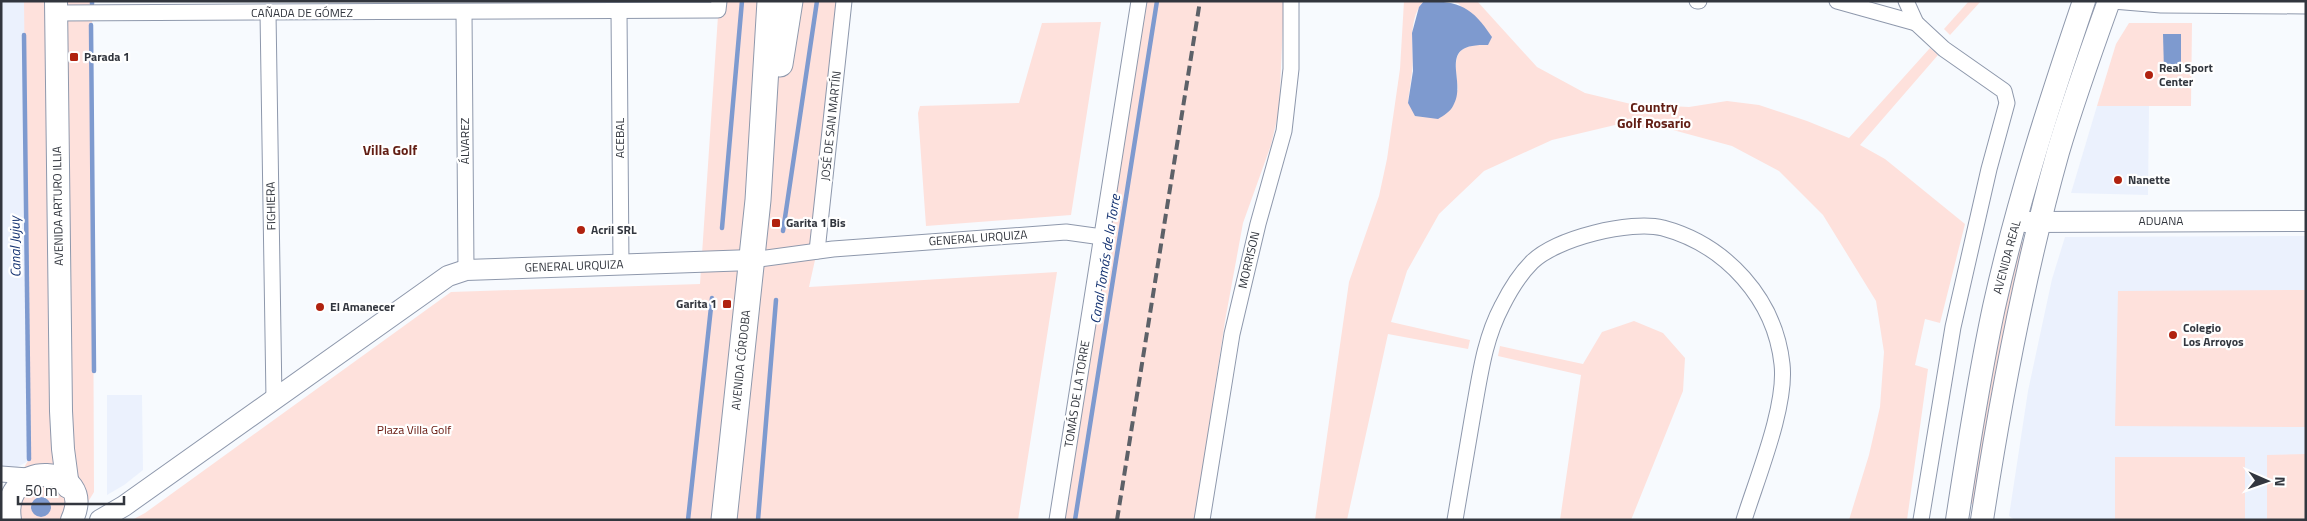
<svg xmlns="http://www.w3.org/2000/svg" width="2307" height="521" viewBox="0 0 2307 521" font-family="'Titillium Web',sans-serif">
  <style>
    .built { fill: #ebf1fd }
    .green { fill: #fee1dc }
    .water { fill: #7e9acf }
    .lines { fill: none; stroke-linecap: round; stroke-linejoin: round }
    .stream { stroke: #7e9acf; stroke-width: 4.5 }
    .minor-casing { stroke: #8e98ac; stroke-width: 17 }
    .tertiary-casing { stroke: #8e98ac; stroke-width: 22 }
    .secondary-casing { stroke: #8e98ac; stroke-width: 24 }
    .primary-casing { stroke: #8e98ac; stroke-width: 27 }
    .minor { stroke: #fff; stroke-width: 15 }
    .tertiary { stroke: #fff; stroke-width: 20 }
    .secondary { stroke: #fff; stroke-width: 22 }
    .primary { stroke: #fff; stroke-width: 25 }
    .rail { stroke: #5d6168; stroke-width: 4; stroke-dasharray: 10 5; stroke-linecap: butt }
    .poi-dot { fill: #b0220f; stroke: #fff; stroke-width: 2 }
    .labels { text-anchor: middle; stroke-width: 4.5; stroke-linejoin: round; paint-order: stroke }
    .street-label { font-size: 12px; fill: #32363e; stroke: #fff }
    .poi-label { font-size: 12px; font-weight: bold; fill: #32363e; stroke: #fff; text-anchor: start }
    .park-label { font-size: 12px; fill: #641309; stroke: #fff }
    .neighbourhood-label { font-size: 14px; font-weight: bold; fill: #621e14; stroke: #fff }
    .water-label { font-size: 14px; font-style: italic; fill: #153372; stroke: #fff }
  </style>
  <rect width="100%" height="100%" fill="#f7fafe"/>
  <!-- built -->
  <g class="built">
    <path d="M 1,1 L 30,1 L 36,457 L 15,468 L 1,466 Z"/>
    <path d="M 2097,106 L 2149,106 L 2148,195 L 2071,193 Z"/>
    <path d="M 2306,236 L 2306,520 L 2015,520 L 2009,516 L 2028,391 L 2052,279 L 2065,237 Z"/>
    <path d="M 107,395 L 142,395 L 143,470 L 124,485 L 107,495 Z"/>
  </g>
  <!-- green -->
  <g class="green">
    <path d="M 24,1 L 92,1 L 94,492 L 77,520 L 1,520 L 1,507 L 29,459 Z"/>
    <path d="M 719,1 L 844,1 L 817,251 L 809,287 L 1057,272 L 1018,520 L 132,520 L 145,513 L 451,292 L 700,284 Z"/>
    <path d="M 1139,1 L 1284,1 L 1279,111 L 1271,145 L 1243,223 L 1225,321 L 1195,520 L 1057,520 Z"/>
    <path d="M 1404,1 L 1424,1 C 1406,20 1415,49 1412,72 C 1411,82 1409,92 1408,103 L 1458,90 C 1455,61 1450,43 1488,45 L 1459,4 L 1450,1 L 1477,1 L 1537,67 L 1585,93 L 1631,104 L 1689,107 L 1727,101 L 1759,105 L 1807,121 L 1849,138 L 1930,48 L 1938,55 L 1860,145 L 1885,159 L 1965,224 L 1940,323 L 1925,319 L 1915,365 L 1928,369 L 1907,520 L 1849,520 L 1869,455 L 1880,407 L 1884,352 L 1876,301 L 1823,215 L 1779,171 L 1732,146 L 1673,130 L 1615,125 L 1552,140 L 1484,171 L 1439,214 L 1407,271 L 1391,322 L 1470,340 L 1468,349 L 1388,334 L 1347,520 L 1315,520 L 1349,282 L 1379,196 L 1387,159 L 1400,69 Z"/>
    <path d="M 1969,1 L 1981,1 L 1950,35 L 1944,29 Z"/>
    <path d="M 1101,22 L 1071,215 L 926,226 L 918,113 L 920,106 L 1019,103 L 1042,23 Z"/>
    <path d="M 2129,23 L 2192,23 L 2191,106 L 2097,106 L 2116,44 Z"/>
    <path d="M 2019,241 L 2028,243 L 1978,520 L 1971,520 L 1973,504 L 1965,503 L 1974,450 Z"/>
    <path d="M 2306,290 L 2306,427 L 2115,426 L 2118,291 Z"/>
    <path d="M 1634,321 L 1663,333 L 1685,358 L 1683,391 L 1631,520 L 1560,520 L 1581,375 L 1498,356 L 1500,346 L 1583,364 L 1602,332 Z"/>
    <path d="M 2306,454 L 2306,520 L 2267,520 L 2267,455 Z"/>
    <rect x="2115" y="457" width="130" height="63"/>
  </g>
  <!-- water -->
  <g class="water">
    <path d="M 1424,1 C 1460,1 1472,7 1492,37 L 1488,45 C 1433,43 1469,81 1453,106 C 1451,111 1443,116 1438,119 L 1415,116 L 1408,103 L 1413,71 L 1412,33 L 1419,7 Z"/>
    <path d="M 2163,34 L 2181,34 L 2181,71 L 2164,71 Z"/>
    <circle cx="41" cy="507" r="10"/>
  </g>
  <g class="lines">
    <!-- stream -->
    <g class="stream">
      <path d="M 92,1 L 92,4"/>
      <path d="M 91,25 L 94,371"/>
      <path d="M 24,35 L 29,459"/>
      <path d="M 722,228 L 742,1"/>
      <path d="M 783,231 L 817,1"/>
      <path d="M 688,520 L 712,298"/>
      <path d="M 758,520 L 776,300"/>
      <path d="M 1075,520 L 1157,1"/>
    </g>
    <!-- minor casing -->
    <g class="minor-casing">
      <g id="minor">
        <path d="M 1697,1 L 1699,1"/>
        <path d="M 1837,1 L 1916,23"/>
        <path d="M 1906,1 L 1916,23 L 1944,49 L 2004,91 L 2007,103 L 1989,169 L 1953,327 L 1921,520"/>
        <path d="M 2113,1 L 2161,5 L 2306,6"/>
        <path d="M 619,11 L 621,265"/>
        <path d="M 464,12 L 466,270"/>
        <path d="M 56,13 L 718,10 L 719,1"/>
        <path d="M 268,13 L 274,399"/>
        <path d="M 817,251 L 844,1"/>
        <path d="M 752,260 L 833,249 L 1066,232 L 1102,237"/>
        <path d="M 1,474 L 28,476"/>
        <path d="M 1057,520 L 1139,1"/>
        <path d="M 1202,520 L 1232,334 L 1258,224 L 1284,131 L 1291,69 L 1291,1"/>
        <path d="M 1455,520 C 1461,484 1467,449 1473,414 C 1480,376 1484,340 1502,306 C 1509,292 1521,273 1532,262 C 1557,238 1630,220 1663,228 C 1726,245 1775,299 1782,364 C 1787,406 1757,478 1744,520"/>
      </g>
    </g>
    <!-- tertiary casing -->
    <g class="tertiary-casing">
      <g id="tertiary">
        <path d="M 2025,222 L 2306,221"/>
        <path d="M 100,520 L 124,506 L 448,276 L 466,270 L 752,260"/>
      </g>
    </g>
    <!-- secondary casing -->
    <g class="secondary-casing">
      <g id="secondary">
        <path d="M 56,1 L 61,411 L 63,449 L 68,487"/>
        <path d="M 10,520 C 0,457 98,463 72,520"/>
        <path d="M 1957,520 C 1968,448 1979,377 1994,307 C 2017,203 2050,101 2084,1"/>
        <path d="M 1982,520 C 2001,396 2024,273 2058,152 C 2073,101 2091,51 2109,1"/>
      </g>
    </g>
    <!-- primary casing -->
    <g class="primary-casing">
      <g id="primary">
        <path d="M 780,64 L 790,1"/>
        <path d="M 724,520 L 758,200 L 770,1"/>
      </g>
    </g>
    <!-- minor -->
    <use href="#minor" class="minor"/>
    <!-- tertiary -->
    <use href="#tertiary" class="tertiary"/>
    <!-- secondary -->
    <use href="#secondary" class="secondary"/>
    <!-- primary -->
    <use href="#primary" class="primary"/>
    <!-- rail -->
    <path class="rail" d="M 1117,520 L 1200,1"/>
  </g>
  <!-- markers -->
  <g class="poi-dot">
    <rect x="69" y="52" width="10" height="10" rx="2.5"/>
    <circle cx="2149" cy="75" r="5"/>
    <circle cx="2118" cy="180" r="5"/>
    <rect x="771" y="218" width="10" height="10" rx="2.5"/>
    <circle cx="581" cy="230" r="5"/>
    <rect x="722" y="299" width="10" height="10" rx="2.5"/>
    <circle cx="320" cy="307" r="5"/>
    <circle cx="2173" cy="335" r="5"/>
  </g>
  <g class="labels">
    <!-- street labels -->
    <g class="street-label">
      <text x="302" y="17">CAÑADA DE GÓMEZ</text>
      <text transform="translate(831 126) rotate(-84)" y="4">JOSÉ DE SAN MARTÍN</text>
      <text transform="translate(620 138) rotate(-90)" y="4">ACEBAL</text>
      <text transform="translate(465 141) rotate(-90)" y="4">ÁLVAREZ</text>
      <text transform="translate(58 206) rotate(-91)" y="4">AVENIDA ARTURO ILLIA</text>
      <text transform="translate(271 206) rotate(-91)" y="4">FIGHIERA</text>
      <text x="2161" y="225">ADUANA</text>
      <text transform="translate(978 238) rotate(-4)" y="4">GENERAL URQUIZA</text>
      <text transform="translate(2007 257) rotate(-75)" y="4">AVENIDA REAL</text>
      <text transform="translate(1249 260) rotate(-77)" y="4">MORRISON</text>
      <text transform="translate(574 266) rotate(-2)" y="4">GENERAL URQUIZA</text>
      <text transform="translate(741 360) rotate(-84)" y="4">AVENIDA CÓRDOBA</text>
      <text transform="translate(1077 394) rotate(-81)" y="4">TOMÁS DE LA TORRE</text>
    </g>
    <!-- poi labels -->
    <g class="poi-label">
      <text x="84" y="61">Parada 1</text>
      <text x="2159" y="72">Real Sport<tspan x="2159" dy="14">Center</tspan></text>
      <text x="2128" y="184">Nanette</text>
      <text x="786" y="227">Garita 1 Bis</text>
      <text x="591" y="234">Acril SRL</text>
      <text x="717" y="308" text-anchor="end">Garita 1</text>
      <text x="330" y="311">El Amanecer</text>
      <text x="2183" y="332">Colegio<tspan x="2183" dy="14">Los Arroyos</tspan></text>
    </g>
    <!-- park labels -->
    <g class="park-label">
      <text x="414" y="434">Plaza Villa Golf</text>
    </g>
    <!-- neighbourhood labels -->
    <g class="neighbourhood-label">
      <text x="1654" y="112">Country<tspan x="1654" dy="16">Golf Rosario</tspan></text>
      <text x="390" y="155">Villa Golf</text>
    </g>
    <!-- water labels -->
    <g class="water-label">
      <text transform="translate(15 247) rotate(-91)" y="5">Canal Jujuy</text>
      <text transform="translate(1105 259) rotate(-81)" y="5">Canal Tomás de la Torre</text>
    </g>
  </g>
  <!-- border -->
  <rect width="2307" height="521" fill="none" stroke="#32363e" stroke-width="5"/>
  <!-- north arrow -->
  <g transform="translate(2267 481) rotate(92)" stroke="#ffffff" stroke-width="4" paint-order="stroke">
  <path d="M0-4L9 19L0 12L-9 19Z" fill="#32363e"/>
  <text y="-8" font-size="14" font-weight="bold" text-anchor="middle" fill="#32363e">N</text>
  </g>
  <!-- scale -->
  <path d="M18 496v8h106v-8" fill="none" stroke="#32363e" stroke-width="2.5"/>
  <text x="25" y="496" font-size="15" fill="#32363e" stroke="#ffffff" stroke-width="4" paint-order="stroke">50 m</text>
</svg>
